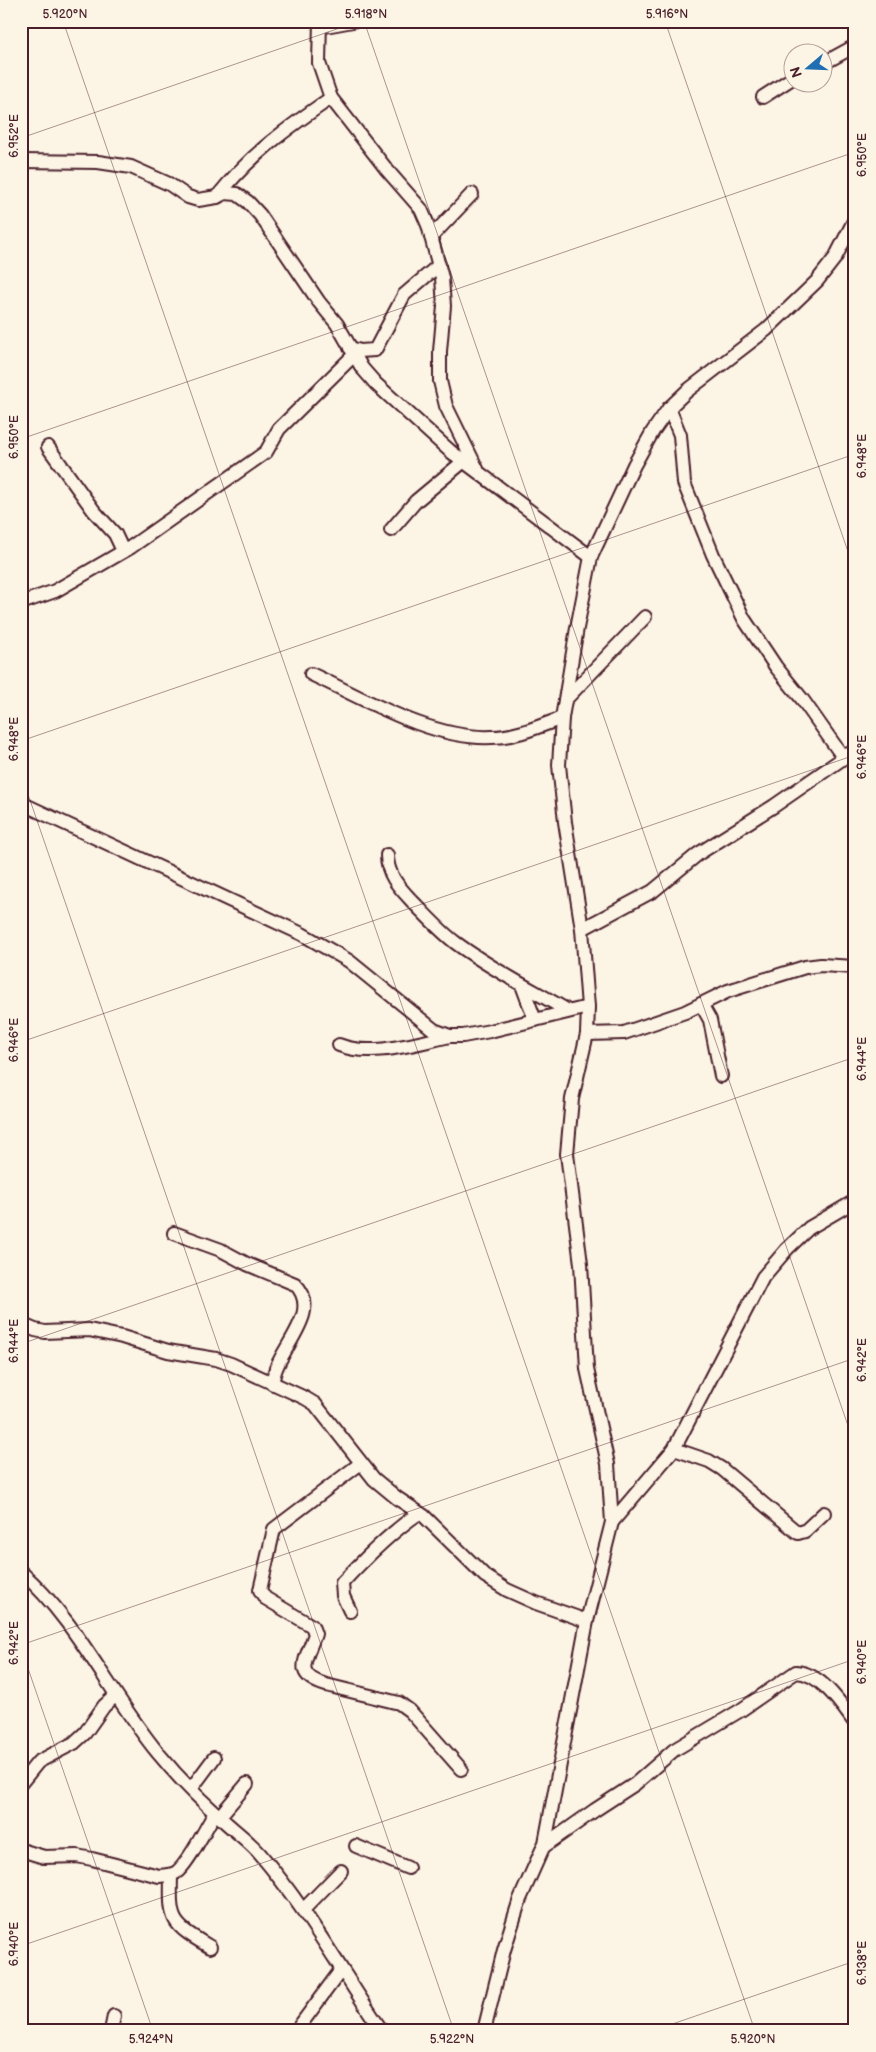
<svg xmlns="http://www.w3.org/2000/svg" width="876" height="2052" viewBox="0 0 876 2052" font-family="'Balsamiq Sans',sans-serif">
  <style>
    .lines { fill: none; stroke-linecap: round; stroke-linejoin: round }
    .minor-casing { stroke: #4a1f2b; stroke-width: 16 }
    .minor { stroke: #fcf5e5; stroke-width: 12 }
    .ticks { fill: none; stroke: #4a1f2b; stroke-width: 1; stroke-opacity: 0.45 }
    .neatline { fill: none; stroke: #4a1f2b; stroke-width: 2 }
    .ticks-label { font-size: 12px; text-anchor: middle; fill: #4a1f2b }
  </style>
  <rect width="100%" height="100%" fill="#fcf5e5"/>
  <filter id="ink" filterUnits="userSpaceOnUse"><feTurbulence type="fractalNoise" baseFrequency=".02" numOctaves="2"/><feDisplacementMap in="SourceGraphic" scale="10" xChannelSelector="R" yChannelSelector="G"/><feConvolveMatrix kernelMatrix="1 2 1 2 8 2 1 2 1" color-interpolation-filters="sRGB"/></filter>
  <g filter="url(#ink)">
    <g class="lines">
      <!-- minor casing -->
      <g class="minor-casing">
        <g id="minor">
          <path d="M 320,21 L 319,63 L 331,98 L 387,170 L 421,209 L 428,225 L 442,278 L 444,306 L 440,351 L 440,381 L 446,406 L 477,469"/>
          <path d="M 320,27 L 353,21"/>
          <path d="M 824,63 L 855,46"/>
          <path d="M 763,97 L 794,77"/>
          <path d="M 21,161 L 98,162 L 131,167 L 169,184 L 188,197 L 198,200 L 217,197 L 225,193 L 237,194 L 248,202 L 260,215 L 319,302 L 337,324 L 362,368 L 376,384 L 450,451 L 591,557"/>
          <path d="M 217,197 C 250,155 287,128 331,98"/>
          <path d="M 431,237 L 472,194"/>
          <path d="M 350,348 L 360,351 L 375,350 L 404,295 L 439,265"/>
          <path d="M 669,408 L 680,435 L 684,483 L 713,555 L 744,619 L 776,667 L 802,699 L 843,757"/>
          <path d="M 48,447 L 94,511 L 115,534 L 123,551"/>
          <path d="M 391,530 L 416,501 L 464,461"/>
          <path d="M 21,603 L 55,591 L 131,547 L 266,452 L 279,429 L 354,355"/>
          <path d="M 311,674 C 365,699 432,740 492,737 C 516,737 540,726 562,718"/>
          <path d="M 565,700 L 645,617"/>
          <path d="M 21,803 L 302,934 L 349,961 L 434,1030 L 450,1036 L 463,1036 L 490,1031 L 588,1007"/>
          <path d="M 387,855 C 387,875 399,887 412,901 C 426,915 440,931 456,943 C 491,969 531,989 568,1011"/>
          <path d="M 582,929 L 653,891 L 698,854 L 774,806 L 855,750"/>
          <path d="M 522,985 L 535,1020"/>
          <path d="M 701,1004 L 710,1020 L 721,1076"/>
          <path d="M 587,1034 L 624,1033 L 685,1012 L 728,991 L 805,967 L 821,965 L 855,967"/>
          <path d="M 339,1045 C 372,1058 416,1043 450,1036"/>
          <path d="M 174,1233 L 221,1250 L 247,1264 L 295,1284 C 326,1314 271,1354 273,1384"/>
          <path d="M 21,1324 L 35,1330 L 45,1332 L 89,1330 L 122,1337 L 168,1351 L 216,1359 L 231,1364 L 305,1398 L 315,1404 L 374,1479 L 397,1498 L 424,1516 L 485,1576 L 507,1590 L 536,1603 L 587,1621"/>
          <path d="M 674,1449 L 709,1461 L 722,1469 L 798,1533 L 805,1531 L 824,1513"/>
          <path d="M 361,1463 L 274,1529 L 260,1590 L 265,1598 L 312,1626 L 315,1634 C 306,1660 292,1675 326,1685 L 399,1703 L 410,1711 L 461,1769"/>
          <path d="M 612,1522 L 674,1449 L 763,1277 L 787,1249 L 809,1228 L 855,1201"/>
          <path d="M 21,1572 C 76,1619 111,1696 158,1753 C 177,1776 198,1798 221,1818 C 233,1830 248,1840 260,1854 C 306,1908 342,1972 382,2031"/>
          <path d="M 350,1611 L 343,1596 L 342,1583 C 366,1557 390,1533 419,1513"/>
          <path d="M 21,1783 L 38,1762 L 74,1743 L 85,1733 L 104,1706 L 115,1696"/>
          <path d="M 191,1789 L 214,1758"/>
          <path d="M 219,1817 L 247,1784"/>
          <path d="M 356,1846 L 408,1868"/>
          <path d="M 543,1847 L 595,1810 L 635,1784 L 674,1750 L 741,1710 L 796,1672 C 821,1673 841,1704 855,1723"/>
          <path d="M 21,1850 L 44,1857 L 77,1856 L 92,1859 L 159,1876 C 165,1875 173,1876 178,1871 C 191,1859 205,1829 215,1813"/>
          <path d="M 171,1875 C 170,1922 170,1923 210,1947"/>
          <path d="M 303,1910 L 341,1871"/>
          <path d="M 111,2031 L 114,2016"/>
          <path d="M 296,2031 L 341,1970"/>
          <path d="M 484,2031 L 504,1950 L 520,1899 L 545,1843 L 587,1621 L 612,1522 L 608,1464 L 587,1369 L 581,1264 L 567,1154 L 572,1099 L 587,1034 L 588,1007 L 582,929 L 565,822 L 559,765 L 562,718 L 577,628 L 591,557 L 634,465 L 653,431 L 669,408 L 687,391 L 766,330 L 817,281 L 835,258 L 855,219"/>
        </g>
      </g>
      <!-- minor -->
      <use href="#minor" class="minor"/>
    </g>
  </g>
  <!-- ticks -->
  <path class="ticks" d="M 63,21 L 755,2031M 364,21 L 855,1446M 665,21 L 855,572M 21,138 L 360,21M 21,439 L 855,152M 21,741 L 855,454M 21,774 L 454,2031M 21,1042 L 855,755M 21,1344 L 855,1057M 21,1645 L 855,1358M 21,1648 L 153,2031M 21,1946 L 855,1659M 652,2031 L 855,1961"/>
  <!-- margin -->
  <rect width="876" height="2052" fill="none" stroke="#fcf5e5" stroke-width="55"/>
  <!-- north arrow -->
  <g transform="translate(808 68) rotate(251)"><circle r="24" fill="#fcf5e5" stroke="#b59f9b"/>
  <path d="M0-4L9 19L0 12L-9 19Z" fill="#1f6fb2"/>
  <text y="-8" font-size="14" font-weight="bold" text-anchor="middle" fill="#4a1f2b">N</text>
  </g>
  <rect x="28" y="28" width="820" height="1996" class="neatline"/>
  <g class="ticks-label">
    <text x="65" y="18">5.920°N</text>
    <text x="366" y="18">5.918°N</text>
    <text x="667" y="18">5.916°N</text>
    <text transform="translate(14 136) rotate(-90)" y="4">6.952°E</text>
    <text transform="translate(862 155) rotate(-90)" y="4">6.950°E</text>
    <text transform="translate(14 437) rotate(-90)" y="4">6.950°E</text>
    <text transform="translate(862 456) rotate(-90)" y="4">6.948°E</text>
    <text transform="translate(14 739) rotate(-90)" y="4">6.948°E</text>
    <text transform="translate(862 757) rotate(-90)" y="4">6.946°E</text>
    <text transform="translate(14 1040) rotate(-90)" y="4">6.946°E</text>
    <text transform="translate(862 1059) rotate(-90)" y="4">6.944°E</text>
    <text transform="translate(14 1341) rotate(-90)" y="4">6.944°E</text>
    <text transform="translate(862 1360) rotate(-90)" y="4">6.942°E</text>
    <text transform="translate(14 1643) rotate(-90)" y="4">6.942°E</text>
    <text transform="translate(862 1662) rotate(-90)" y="4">6.940°E</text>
    <text transform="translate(14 1944) rotate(-90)" y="4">6.940°E</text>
    <text transform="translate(862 1963) rotate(-90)" y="4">6.938°E</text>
    <text x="151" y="2043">5.924°N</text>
    <text x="452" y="2043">5.922°N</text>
    <text x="753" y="2043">5.920°N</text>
  </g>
</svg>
